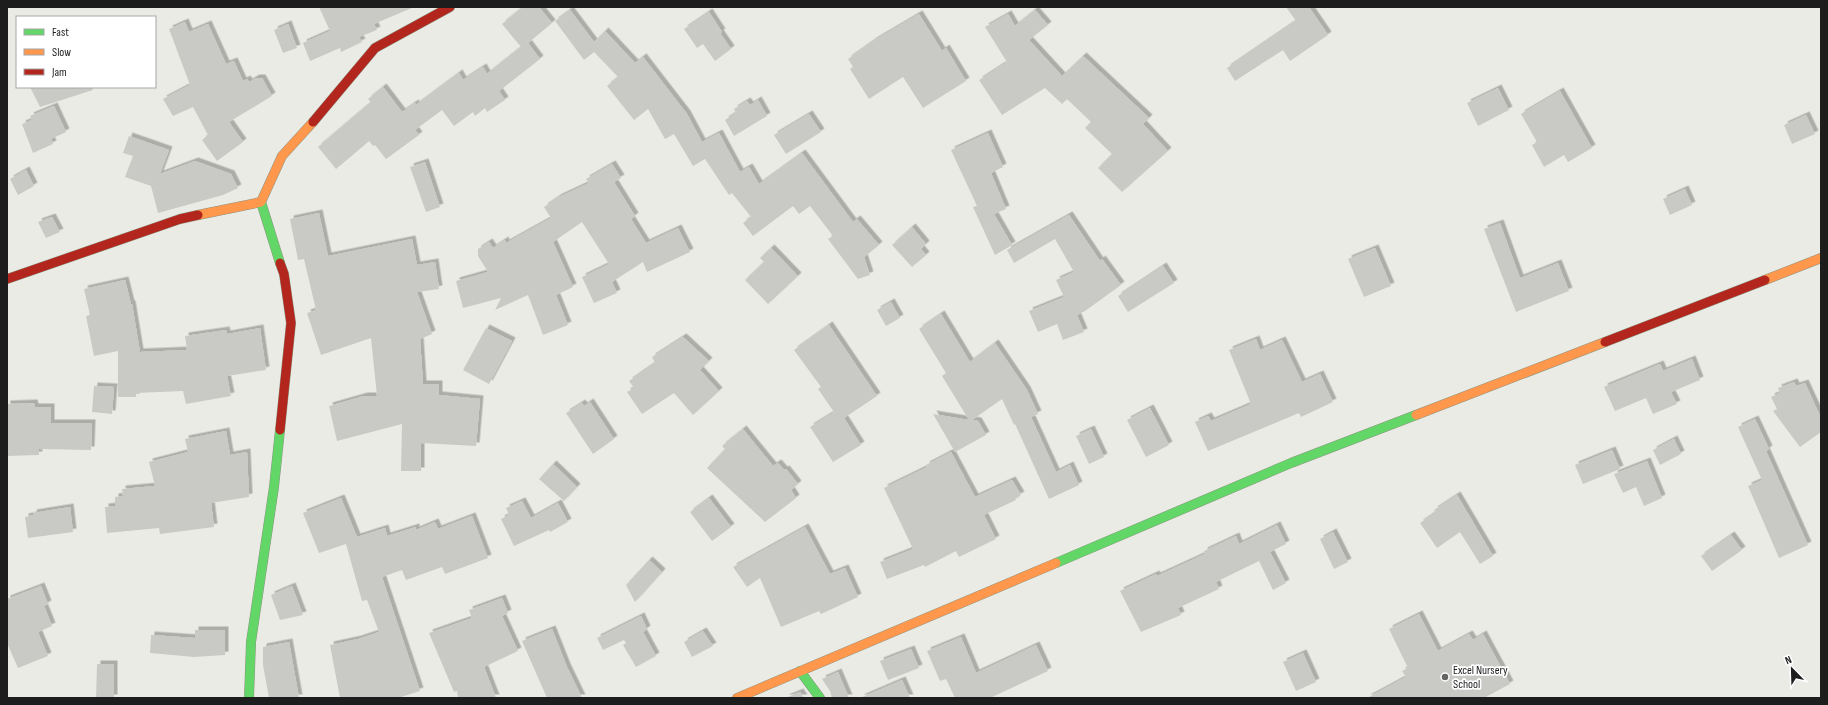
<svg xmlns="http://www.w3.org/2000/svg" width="1828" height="705" viewBox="0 0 1828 705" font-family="'Sofia Sans Condensed',sans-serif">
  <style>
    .building { fill: #c9c9c6; filter: url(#shadow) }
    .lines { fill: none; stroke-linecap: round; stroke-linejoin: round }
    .fast-casing { stroke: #8c9480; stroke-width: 10 }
    .slow-casing { stroke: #8c9480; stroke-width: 10 }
    .jam-casing { stroke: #8c9480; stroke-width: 10 }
    .fast { stroke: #63d668; stroke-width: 9 }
    .slow { stroke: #ff974d; stroke-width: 9 }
    .jam { stroke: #b3261e; stroke-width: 9 }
    .poi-dot { fill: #656563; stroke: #fff; stroke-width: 1.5 }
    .labels { text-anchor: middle; stroke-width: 3.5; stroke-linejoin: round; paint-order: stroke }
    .poi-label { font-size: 12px; fill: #1d1d1d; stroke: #fff; text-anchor: start }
  </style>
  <defs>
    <filter id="shadow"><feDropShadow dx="3.5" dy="-3.5" stdDeviation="0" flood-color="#0004"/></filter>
  </defs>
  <rect width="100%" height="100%" fill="#ebebe6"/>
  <!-- building -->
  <g class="building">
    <path d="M 319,7 L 414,7 L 374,24 L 377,30 L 359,37 L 362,42 L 341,52 L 340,48 L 310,61 L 303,43 L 330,31 Z"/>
    <path d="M 523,7 L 539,7 L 552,23 L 528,43 L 540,59 L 499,91 L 505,100 L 487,112 L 485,108 L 475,116 L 473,112 L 454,126 L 442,110 L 415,130 L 419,135 L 386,159 L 375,145 L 373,146 L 369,141 L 336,169 L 318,147 L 371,102 L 368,99 L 383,87 L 402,112 L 415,103 L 416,105 L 459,73 L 463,80 L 483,67 L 487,74 L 521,47 L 502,24 Z"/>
    <path d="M 1286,7 L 1309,7 L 1328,35 L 1290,61 L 1283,50 L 1235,81 L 1227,68 L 1296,21 Z"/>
    <path d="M 570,10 L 594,42 L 605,31 L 635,63 L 643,57 L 687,114 L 702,142 L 719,133 L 740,172 L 749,167 L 759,184 L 802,153 L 853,222 L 857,219 L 879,245 L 864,257 L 870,275 L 858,279 L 828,239 L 833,236 L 810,206 L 799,214 L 793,206 L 753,236 L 743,223 L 751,217 L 732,193 L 729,195 L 705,159 L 693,166 L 674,134 L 665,139 L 648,109 L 634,120 L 607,86 L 618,77 L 594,52 L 584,60 L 555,21 Z"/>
    <path d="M 1035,10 L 1048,25 L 1029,40 L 1062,76 L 1083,56 L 1149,118 L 1143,124 L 1168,151 L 1122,192 L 1098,168 L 1112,154 L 1085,128 L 1091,122 L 1067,99 L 1062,104 L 1045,88 L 1002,115 L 979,80 L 1007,62 L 985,27 L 1008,14 L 1015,26 Z"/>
    <path d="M 709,12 L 722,32 L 720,33 L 731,49 L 715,61 L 703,44 L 697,48 L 684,29 Z"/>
    <path d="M 919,14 L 942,51 L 946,48 L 966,81 L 923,108 L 903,77 L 869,99 L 850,69 L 853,67 L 848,59 L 875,40 Z"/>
    <path d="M 185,22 L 189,32 L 208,24 L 226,64 L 234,61 L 243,81 L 247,79 L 249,82 L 256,78 L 262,78 L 272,96 L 229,122 L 243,142 L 217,161 L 202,140 L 208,135 L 193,107 L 173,116 L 163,99 L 190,85 L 169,29 Z"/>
    <path d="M 288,24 L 297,48 L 283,53 L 274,30 Z"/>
    <path d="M 30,87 L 92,87 L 93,90 L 40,107 Z"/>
    <path d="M 1498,88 L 1509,110 L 1478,126 L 1467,103 Z"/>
    <path d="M 1560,91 L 1592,148 L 1568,162 L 1564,155 L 1544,167 L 1532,145 L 1537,142 L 1521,114 Z"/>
    <path d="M 758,100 L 767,116 L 734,136 L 725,120 L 736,113 L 734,109 L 747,101 L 750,105 Z"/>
    <path d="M 54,106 L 66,132 L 51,139 L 53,144 L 33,153 L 22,124 L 32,120 L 30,116 Z"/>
    <path d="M 809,114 L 821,132 L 786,154 L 774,135 Z"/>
    <path d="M 1806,115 L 1815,134 L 1792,144 L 1784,125 Z"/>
    <path d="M 988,133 L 1003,167 L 991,173 L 1006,209 L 994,214 L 1012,245 L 995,255 L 973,207 L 977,206 L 951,150 Z"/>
    <path d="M 129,136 L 169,150 L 160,174 L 195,161 L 231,174 L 238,188 L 223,195 L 158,213 L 151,186 L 125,177 L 133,156 L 123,153 Z"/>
    <path d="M 425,162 L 440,207 L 426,212 L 410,167 Z"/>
    <path d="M 612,164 L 621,178 L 614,182 L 635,216 L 631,219 L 646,243 L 678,228 L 690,252 L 647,272 L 643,262 L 612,282 L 617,293 L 594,303 L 582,277 L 609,264 L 582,222 L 553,242 L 573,287 L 556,295 L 568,325 L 543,335 L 528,295 L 495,310 L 501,298 L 463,308 L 456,281 L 488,272 L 478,256 L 478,249 L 489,242 L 493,248 L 505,240 L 506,243 L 551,218 L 544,207 L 559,197 L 589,183 L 586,179 Z"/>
    <path d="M 26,170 L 34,186 L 18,195 L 10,179 Z"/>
    <path d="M 1685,189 L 1692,205 L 1670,215 L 1663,199 Z"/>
    <path d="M 319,213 L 328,256 L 412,239 L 417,265 L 435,262 L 439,289 L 417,292 L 432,334 L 420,339 L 423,384 L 439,384 L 439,395 L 480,399 L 476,446 L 421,443 L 421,471 L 401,471 L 402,424 L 337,441 L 329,406 L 364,396 L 377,396 L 371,338 L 321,355 L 307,313 L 316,310 L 304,259 L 298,260 L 290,219 Z"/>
    <path d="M 1069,215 L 1100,261 L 1102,259 L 1121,285 L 1085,311 L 1077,315 L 1084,332 L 1063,340 L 1057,324 L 1038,332 L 1029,311 L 1064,297 L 1056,280 L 1074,272 L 1055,239 L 1014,263 L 1007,250 Z"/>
    <path d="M 52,217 L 60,232 L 46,238 L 38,222 Z"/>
    <path d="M 1500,223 L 1520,278 L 1558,263 L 1569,291 L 1516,312 L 1484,229 Z"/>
    <path d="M 912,227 L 926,244 L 921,249 L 926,255 L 912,267 L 892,245 Z"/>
    <path d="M 771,248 L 798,276 L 768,304 L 745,280 L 764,262 L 760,258 Z"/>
    <path d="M 1375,248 L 1391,286 L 1364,297 L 1348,259 Z"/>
    <path d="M 1163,266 L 1174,283 L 1128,312 L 1118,296 Z"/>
    <path d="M 125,280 L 131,304 L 132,304 L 140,352 L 187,350 L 185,336 L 226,330 L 227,334 L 260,328 L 266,370 L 227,376 L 231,396 L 186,404 L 183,391 L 136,393 L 136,397 L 118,397 L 118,351 L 94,356 L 86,316 L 90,315 L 84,289 Z"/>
    <path d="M 891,302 L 900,318 L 886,326 L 877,310 Z"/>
    <path d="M 941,314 L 970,362 L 995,343 L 1027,390 L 1038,414 L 1031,417 L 1056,472 L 1070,465 L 1079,485 L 1049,499 L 1015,424 L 1014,425 L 1002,399 L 972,420 L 978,421 L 986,435 L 955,452 L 933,414 L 969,420 L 942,376 L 946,373 L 919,329 Z"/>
    <path d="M 829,325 L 877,396 L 844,418 L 861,445 L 833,462 L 810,427 L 834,412 L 818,389 L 821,387 L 794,350 Z"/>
    <path d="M 486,328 L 512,341 L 489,384 L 463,370 Z"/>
    <path d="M 683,337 L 709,361 L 700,370 L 719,391 L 693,415 L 674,393 L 642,414 L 627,392 L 634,388 L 629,381 L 655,363 L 652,357 Z"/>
    <path d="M 1256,339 L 1260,350 L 1282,340 L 1302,382 L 1320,374 L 1333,402 L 1301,417 L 1299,413 L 1208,451 L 1195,422 L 1208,416 L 1211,421 L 1251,404 L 1229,350 Z"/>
    <path d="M 1692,359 L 1700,380 L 1671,392 L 1677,404 L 1653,414 L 1646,398 L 1615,411 L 1604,387 L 1660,364 L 1663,371 Z"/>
    <path d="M 1794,382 L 1796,386 L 1805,383 L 1821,418 L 1821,432 L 1800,447 L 1773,411 L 1777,409 L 1771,397 L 1780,393 L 1778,388 Z"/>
    <path d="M 94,386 L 114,387 L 112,414 L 92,412 Z"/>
    <path d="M 590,402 L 614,439 L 593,454 L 566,413 L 582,403 L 584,406 Z"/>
    <path d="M 34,403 L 35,407 L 51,407 L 51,423 L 92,423 L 91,450 L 39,449 L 39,455 L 7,456 L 7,404 Z"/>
    <path d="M 1150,408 L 1169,445 L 1146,457 L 1127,420 Z"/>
    <path d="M 1755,419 L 1769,449 L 1766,451 L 1808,545 L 1779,558 L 1748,486 L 1762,480 L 1738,427 Z"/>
    <path d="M 743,429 L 773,466 L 778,463 L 784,470 L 786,469 L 798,484 L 791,490 L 796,498 L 765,522 L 707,468 L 725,449 L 722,446 Z"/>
    <path d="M 1091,429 L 1104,457 L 1089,464 L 1076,436 Z"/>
    <path d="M 226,431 L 230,455 L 247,452 L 249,497 L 211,503 L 214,527 L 160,534 L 159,528 L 107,533 L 105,507 L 115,506 L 115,497 L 123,496 L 122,489 L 155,486 L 149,462 L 188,452 L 185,439 Z"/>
    <path d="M 1674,439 L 1681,454 L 1660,465 L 1653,450 Z"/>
    <path d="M 1612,450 L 1620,469 L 1583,484 L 1575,465 Z"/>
    <path d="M 951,452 L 975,497 L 1012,480 L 1021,495 L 1015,498 L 1016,500 L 984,515 L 996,539 L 959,557 L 956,551 L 925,567 L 924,565 L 887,579 L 880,562 L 913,549 L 884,488 L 927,467 L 926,465 Z"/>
    <path d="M 1647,461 L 1662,498 L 1644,506 L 1636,487 L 1623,493 L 1614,474 Z"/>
    <path d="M 553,464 L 577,487 L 564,501 L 539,479 Z"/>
    <path d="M 1457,495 L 1493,556 L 1480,564 L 1460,532 L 1437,548 L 1420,523 L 1436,512 L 1434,510 Z"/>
    <path d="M 341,498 L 357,537 L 385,528 L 387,536 L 416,527 L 416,530 L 435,522 L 438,529 L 472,516 L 488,558 L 445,574 L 442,567 L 406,580 L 402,570 L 382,577 L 420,691 L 398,698 L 340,698 L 330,645 L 358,639 L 379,632 L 367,600 L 362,601 L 346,544 L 319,553 L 303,513 Z"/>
    <path d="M 709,498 L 731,527 L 712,541 L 690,512 Z"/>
    <path d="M 522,501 L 531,518 L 558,503 L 568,522 L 550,532 L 549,530 L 514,546 L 501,519 L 509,515 L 506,508 Z"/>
    <path d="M 70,507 L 73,532 L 28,538 L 25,517 L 34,515 L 33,513 Z"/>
    <path d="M 1277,525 L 1286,544 L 1270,552 L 1286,583 L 1273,590 L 1259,561 L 1216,582 L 1219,589 L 1178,608 L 1181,615 L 1141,632 L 1120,591 L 1156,574 L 1157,576 L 1205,554 L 1204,551 L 1236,536 L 1239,544 Z"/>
    <path d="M 805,527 L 830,574 L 845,568 L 858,597 L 821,614 L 819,611 L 781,627 L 760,578 L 747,587 L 733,567 Z"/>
    <path d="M 1333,532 L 1348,562 L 1334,569 L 1320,539 Z"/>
    <path d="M 1731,535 L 1742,550 L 1712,571 L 1701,556 Z"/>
    <path d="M 649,560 L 662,572 L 635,602 L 626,585 Z"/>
    <path d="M 41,586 L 48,604 L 44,606 L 52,626 L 38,632 L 48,656 L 18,668 L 7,643 L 7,599 Z"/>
    <path d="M 292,586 L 303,615 L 280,620 L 271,595 Z"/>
    <path d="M 502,598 L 508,613 L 502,616 L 518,651 L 484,667 L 496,698 L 458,698 L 457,691 L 454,692 L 429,633 L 472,618 L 469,610 Z"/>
    <path d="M 1419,614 L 1438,651 L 1469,634 L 1473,640 L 1483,634 L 1510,684 L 1484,698 L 1367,698 L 1406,677 L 1402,671 L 1408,668 L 1389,629 Z"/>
    <path d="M 641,616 L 647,629 L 643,632 L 656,656 L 636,667 L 623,645 L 626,643 L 624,640 L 603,650 L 597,638 Z"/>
    <path d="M 552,629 L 567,667 L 582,698 L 547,698 L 522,641 Z"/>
    <path d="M 195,630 L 225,630 L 225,655 L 194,657 L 150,653 L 151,635 L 195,638 Z"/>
    <path d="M 703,631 L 713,646 L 692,657 L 684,642 Z"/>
    <path d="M 961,637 L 976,673 L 1036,645 L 1048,671 L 990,698 L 955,698 L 946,679 L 940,681 L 927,651 Z"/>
    <path d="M 289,642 L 299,698 L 269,698 L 263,665 L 263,647 Z"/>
    <path d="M 911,649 L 919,668 L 888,680 L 880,661 Z"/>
    <path d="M 1303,653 L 1316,682 L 1296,691 L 1283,662 Z"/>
    <path d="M 97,664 L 114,664 L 114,698 L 96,698 Z"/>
    <path d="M 838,672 L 849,698 L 832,698 L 830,691 L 822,679 Z"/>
    <path d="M 902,680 L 910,698 L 860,698 Z"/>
    <path d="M 800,692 L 804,698 L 785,698 Z"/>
  </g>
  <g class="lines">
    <!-- fast casing -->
    <g class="fast-casing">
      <g id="fast">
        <path d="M 261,202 L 280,263"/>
        <path d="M 1056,563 L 1291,463 L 1416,415"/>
        <path d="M 800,671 L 820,698"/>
        <path d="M 249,698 L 251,642 L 274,487 L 280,430"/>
      </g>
    </g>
    <!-- slow casing -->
    <g class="slow-casing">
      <g id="slow">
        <path d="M 198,215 L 261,202 L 282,156 L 313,122"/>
        <path d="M 1765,280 L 1821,258"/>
        <path d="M 1416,415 L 1605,342"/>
        <path d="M 737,698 L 1056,563"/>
      </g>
    </g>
    <!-- jam casing -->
    <g class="jam-casing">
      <g id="jam">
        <path d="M 313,122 L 375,48 L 450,7"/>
        <path d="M 7,279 L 180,219 L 198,215"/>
        <path d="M 1605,342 L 1765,280"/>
        <path d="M 280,430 L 291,323 L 284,274 L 280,263"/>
      </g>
    </g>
    <!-- fast -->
    <use href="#fast" class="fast"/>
    <!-- slow -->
    <use href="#slow" class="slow"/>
    <!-- jam -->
    <use href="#jam" class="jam"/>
  </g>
  <!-- markers -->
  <circle class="poi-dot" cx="1445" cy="677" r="4"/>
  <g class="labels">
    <!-- poi labels -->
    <g class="poi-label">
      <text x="1453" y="674">Excel Nursery<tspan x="1453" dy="14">School</tspan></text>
    </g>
  </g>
  <!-- border -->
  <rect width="1828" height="705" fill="none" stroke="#1d1d1d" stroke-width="16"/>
  <!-- legend -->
  <rect x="16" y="16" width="140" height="72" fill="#ffffff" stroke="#a5a5a5"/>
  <rect x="24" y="29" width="20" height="6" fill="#63d668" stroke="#a5a5a5"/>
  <text x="52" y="36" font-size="12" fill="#1d1d1d">Fast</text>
  <rect x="24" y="49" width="20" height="6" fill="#ff974d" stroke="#a5a5a5"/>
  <text x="52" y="56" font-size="12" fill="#1d1d1d">Slow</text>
  <rect x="24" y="69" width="20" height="6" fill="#b3261e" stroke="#a5a5a5"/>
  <text x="52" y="76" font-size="12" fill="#1d1d1d">Jam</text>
  <!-- north arrow -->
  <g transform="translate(1792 669) rotate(337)" stroke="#ffffff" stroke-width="3" paint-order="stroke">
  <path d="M0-3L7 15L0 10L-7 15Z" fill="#1d1d1d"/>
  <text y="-6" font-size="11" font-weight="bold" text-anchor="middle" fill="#1d1d1d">N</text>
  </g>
</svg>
